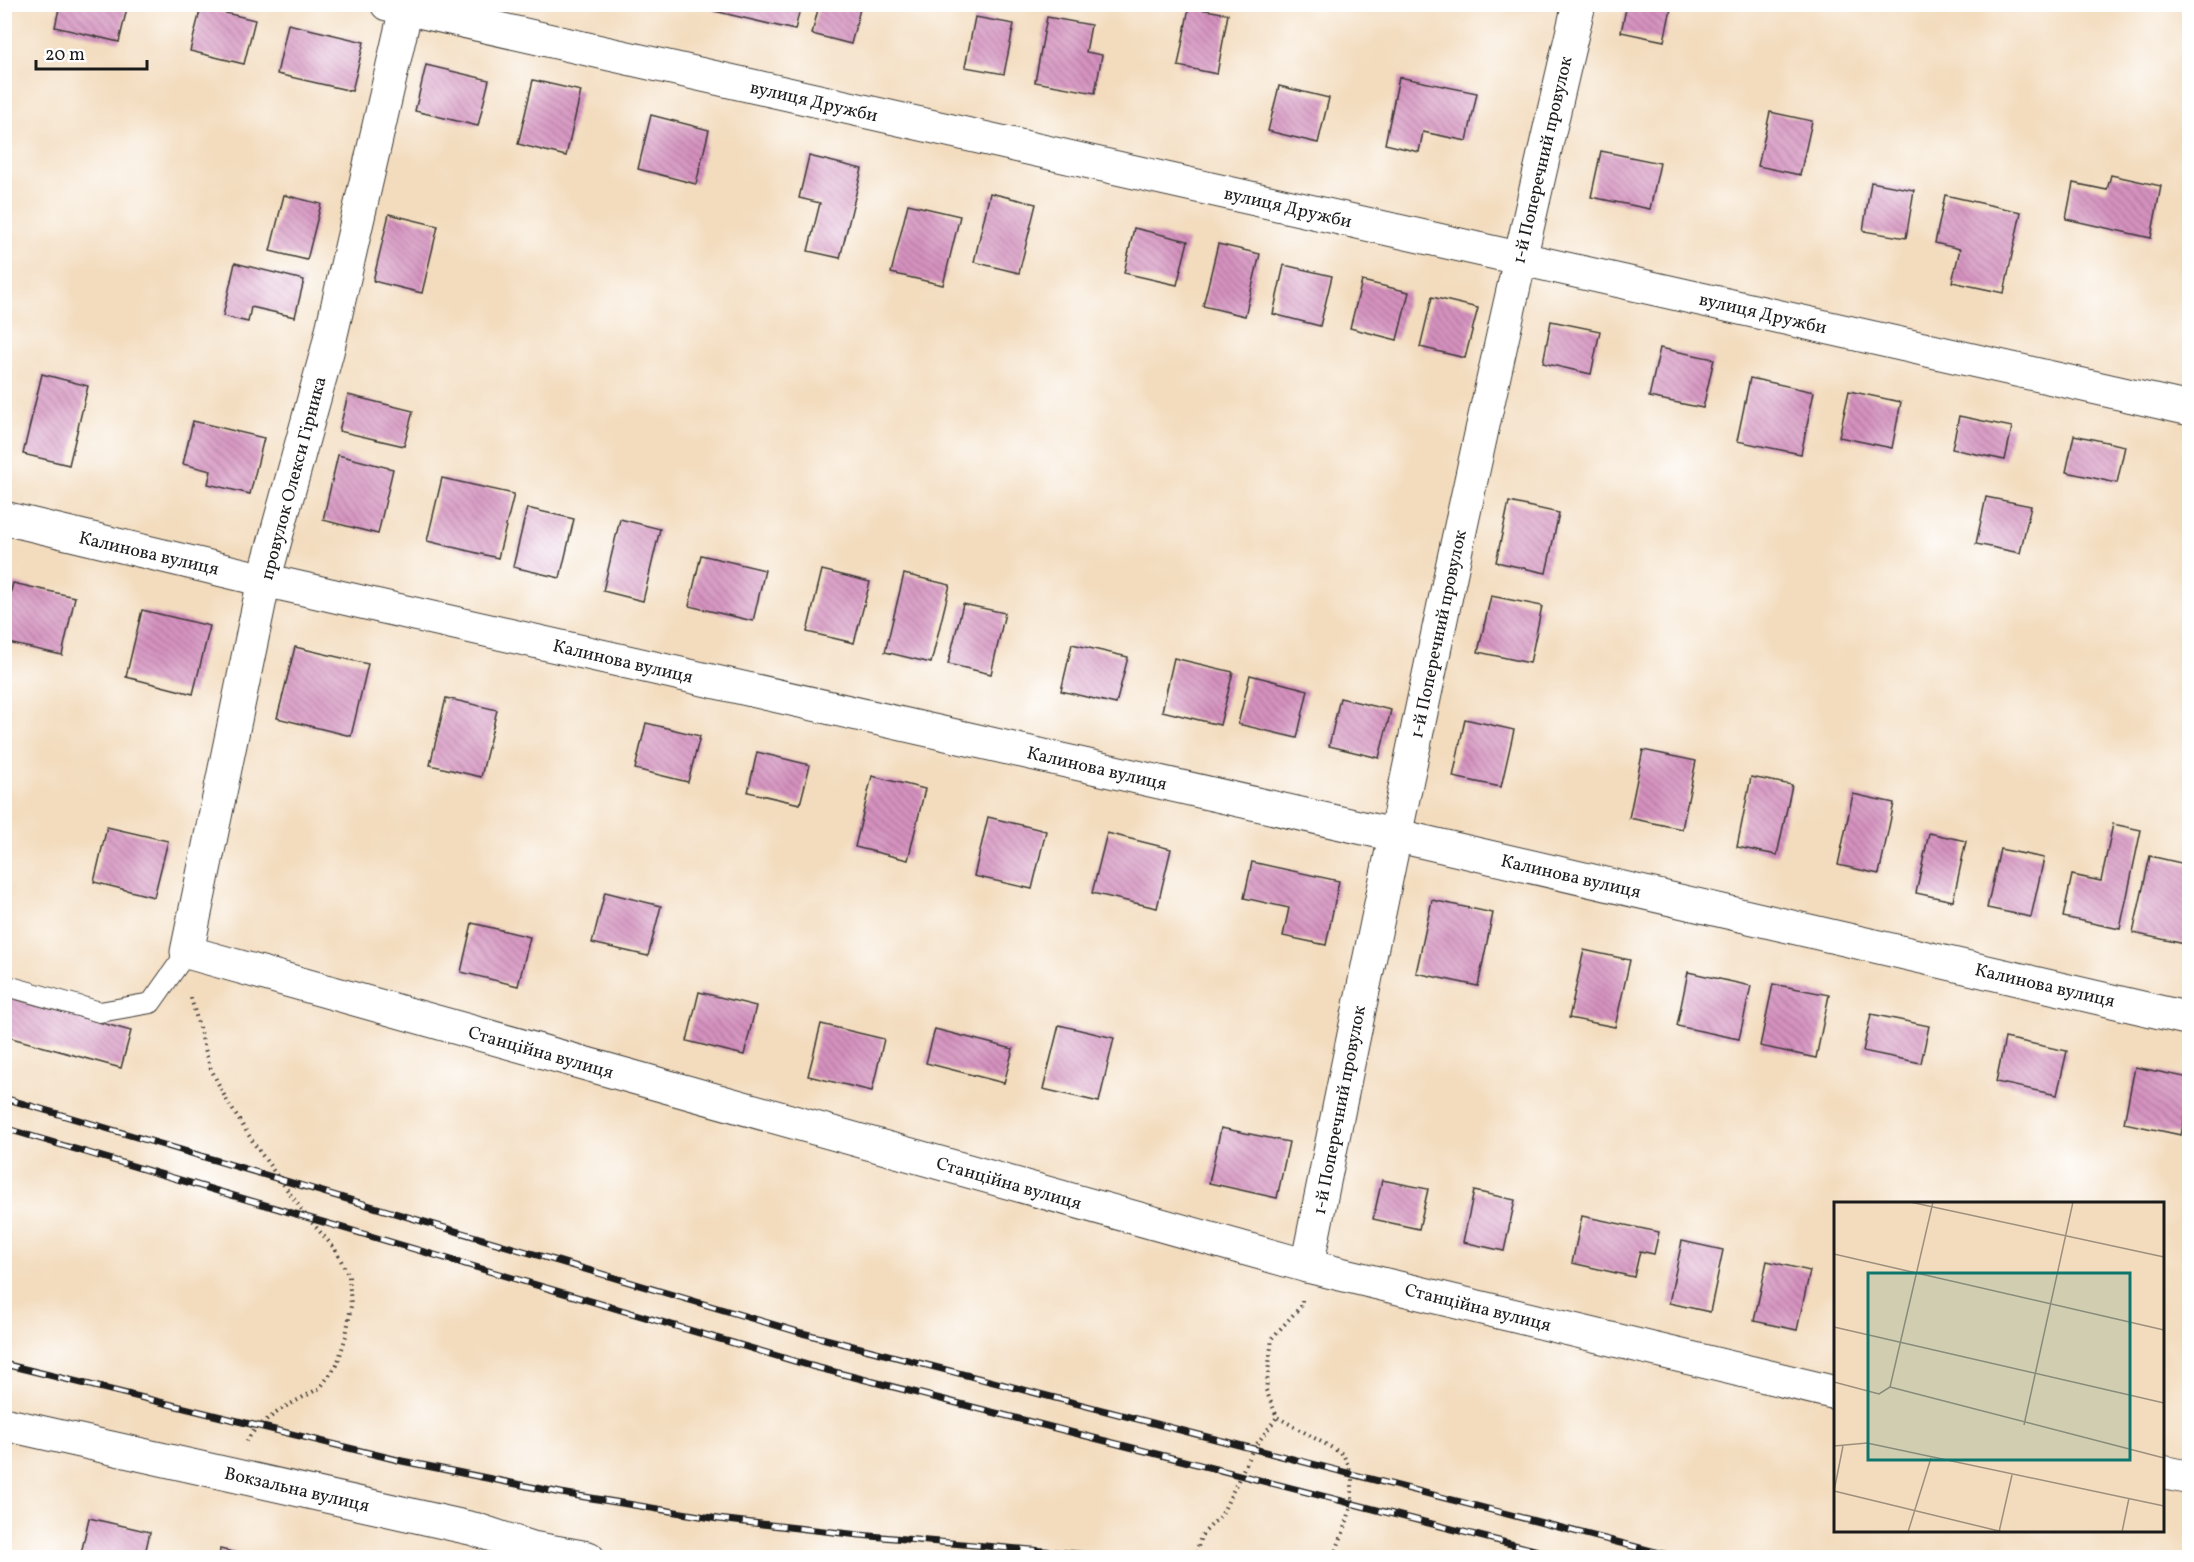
<svg xmlns="http://www.w3.org/2000/svg" width="2194" height="1562" viewBox="0 0 2194 1562" font-family="Vollkorn,serif">
  <style>
    .building { fill: url(#building-back-hatch) }
    .lines { fill: none; stroke-linecap: round; stroke-linejoin: round }
    .service-casing { stroke: #3c3934; stroke-width: 22 }
    .minor-casing { stroke: #3c3934; stroke-width: 35 }
    .tertiary-casing { stroke: #3c3934; stroke-width: 35 }
    .path { stroke: #3c3934; stroke-width: 4; stroke-dasharray: 1.5 4.5; stroke-linecap: butt }
    .service { stroke: #fff; stroke-width: 20 }
    .minor { stroke: #fff; stroke-width: 33 }
    .tertiary { stroke: #fff; stroke-width: 33 }
    .rail-casing { stroke: #1c1c1c; stroke-width: 7 }
    .rail { stroke: #fff; stroke-width: 4.5; stroke-dasharray: 14; stroke-linecap: butt }
    .labels { text-anchor: middle; stroke-width: 4.5; stroke-linejoin: round; paint-order: stroke }
    .street-label { font-size: 18px; fill: #1c1c1c; stroke: #fff }
    .inset-road { fill: none; stroke: #9d8f7d; stroke-width: 1.5 }
    .view { fill: #0f766e; fill-opacity: 0.15; stroke: #0f766e; stroke-width: 3 }
    .inset-edge { fill: none; stroke: #1c1c1c; stroke-width: 3 }
  </style>
  <defs>
    <pattern id="building-back-hatch" width="6" height="6" patternUnits="userSpaceOnUse" patternTransform="scale(1.5)"><rect width="6" height="6" fill="#d592bf"/><path d="M-1 5l2 2M0 0l6 6M5-1l2 2" fill="none" stroke="#ac769a"/></pattern>
  </defs>
  <rect width="100%" height="100%" fill="#fff"/>
  <filter id="ink" filterUnits="userSpaceOnUse"><feTurbulence type="fractalNoise" baseFrequency=".0167" numOctaves="2"/><feDisplacementMap in="SourceGraphic" scale="12" xChannelSelector="R" yChannelSelector="G"/><feConvolveMatrix kernelMatrix="1 2 1 2 8 2 1 2 1" color-interpolation-filters="sRGB"/></filter>
  <filter id="wash" filterUnits="userSpaceOnUse"><feTurbulence type="fractalNoise" baseFrequency=".008" numOctaves="4" result="noise"/><feDisplacementMap in="SourceGraphic" scale="24" xChannelSelector="R" yChannelSelector="G"/><feGaussianBlur stdDeviation="1.35" result="paint"/><feColorMatrix in="noise" values="0 0 0 0 0 0 0 0 0 0 0 0 0 0 0 0 0 1.4 0 .05"/><feComposite in="paint" operator="in"/></filter>
  <g filter="url(#wash)">
    <rect width="100%" height="100%" fill="#f3dcbe"/>
    <g id="blocks">
      <!-- building -->
      <g class="building">
        <path d="M 60,4 L 128,4 L 119,42 L 55,27 Z"/>
        <path d="M 715,4 L 801,4 L 795,30 L 714,11 Z"/>
        <path d="M 1627,4 L 1672,4 L 1664,41 L 1621,32 Z"/>
        <path d="M 819,5 L 861,5 L 851,44 L 812,34 Z"/>
        <path d="M 201,7 L 255,20 L 244,64 L 190,51 Z"/>
        <path d="M 1189,7 L 1228,14 L 1217,74 L 1178,66 Z"/>
        <path d="M 975,17 L 1014,24 L 1004,74 L 965,67 Z"/>
        <path d="M 1047,17 L 1091,25 L 1086,52 L 1102,55 L 1095,93 L 1035,82 Z"/>
        <path d="M 288,24 L 364,42 L 352,91 L 277,74 Z"/>
        <path d="M 426,65 L 489,80 L 478,126 L 415,111 Z"/>
        <path d="M 1399,77 L 1477,93 L 1467,141 L 1423,132 L 1419,152 L 1385,144 Z"/>
        <path d="M 533,80 L 581,91 L 566,156 L 518,144 Z"/>
        <path d="M 1279,86 L 1329,98 L 1318,143 L 1268,131 Z"/>
        <path d="M 1770,112 L 1812,121 L 1800,175 L 1758,166 Z"/>
        <path d="M 651,115 L 709,130 L 696,184 L 638,169 Z"/>
        <path d="M 1601,151 L 1660,163 L 1650,209 L 1591,197 Z"/>
        <path d="M 809,156 L 862,169 L 840,258 L 808,251 L 820,203 L 799,198 Z"/>
        <path d="M 2111,175 L 2161,186 L 2151,238 L 2066,219 L 2073,183 L 2107,190 Z"/>
        <path d="M 1871,182 L 1914,190 L 1906,238 L 1863,231 Z"/>
        <path d="M 990,193 L 1036,204 L 1019,273 L 974,262 Z"/>
        <path d="M 284,195 L 321,204 L 307,260 L 270,251 Z"/>
        <path d="M 1945,195 L 2021,212 L 2004,293 L 1952,282 L 1960,249 L 1935,243 Z"/>
        <path d="M 908,204 L 960,216 L 943,285 L 891,273 Z"/>
        <path d="M 389,214 L 438,226 L 422,293 L 373,281 Z"/>
        <path d="M 1134,228 L 1188,241 L 1177,285 L 1124,273 Z"/>
        <path d="M 1218,244 L 1260,254 L 1245,316 L 1203,306 Z"/>
        <path d="M 235,263 L 304,280 L 295,317 L 251,307 L 248,322 L 223,316 Z"/>
        <path d="M 1284,265 L 1332,276 L 1320,326 L 1273,314 Z"/>
        <path d="M 1362,281 L 1409,292 L 1397,340 L 1350,328 Z"/>
        <path d="M 1432,297 L 1478,308 L 1465,358 L 1420,347 Z"/>
        <path d="M 1551,321 L 1600,331 L 1591,374 L 1543,363 Z"/>
        <path d="M 1660,348 L 1714,359 L 1703,408 L 1649,397 Z"/>
        <path d="M 42,374 L 88,386 L 69,465 L 23,454 Z"/>
        <path d="M 1750,378 L 1814,392 L 1801,454 L 1737,441 Z"/>
        <path d="M 1849,391 L 1901,402 L 1892,448 L 1839,437 Z"/>
        <path d="M 348,395 L 413,411 L 404,446 L 339,431 Z"/>
        <path d="M 1959,416 L 2012,427 L 2005,460 L 1952,449 Z"/>
        <path d="M 193,421 L 264,438 L 250,494 L 208,484 L 211,471 L 183,464 Z"/>
        <path d="M 2074,435 L 2125,446 L 2117,483 L 2066,472 Z"/>
        <path d="M 338,455 L 393,469 L 378,534 L 323,520 Z"/>
        <path d="M 442,478 L 514,494 L 498,558 L 427,541 Z"/>
        <path d="M 1986,497 L 2031,506 L 2020,553 L 1976,544 Z"/>
        <path d="M 1509,502 L 1559,513 L 1546,573 L 1496,562 Z"/>
        <path d="M 527,508 L 574,519 L 560,578 L 513,567 Z"/>
        <path d="M 620,519 L 660,529 L 643,601 L 603,591 Z"/>
        <path d="M 701,555 L 765,570 L 753,621 L 689,606 Z"/>
        <path d="M 822,570 L 870,582 L 854,643 L 807,632 Z"/>
        <path d="M 904,574 L 950,585 L 931,663 L 885,652 Z"/>
        <path d="M 13,583 L 75,597 L 62,655 L 4,642 L 4,617 Z"/>
        <path d="M 1491,596 L 1542,606 L 1530,663 L 1478,652 Z"/>
        <path d="M 963,604 L 1005,613 L 991,674 L 948,664 Z"/>
        <path d="M 142,610 L 210,626 L 193,694 L 126,677 Z"/>
        <path d="M 1072,644 L 1128,657 L 1116,704 L 1061,691 Z"/>
        <path d="M 295,647 L 368,664 L 351,736 L 277,718 Z"/>
        <path d="M 1174,658 L 1233,672 L 1220,725 L 1162,711 Z"/>
        <path d="M 1250,675 L 1308,690 L 1297,738 L 1238,724 Z"/>
        <path d="M 446,698 L 497,710 L 481,777 L 430,765 Z"/>
        <path d="M 1340,698 L 1391,710 L 1379,758 L 1329,746 Z"/>
        <path d="M 1465,719 L 1514,730 L 1501,787 L 1453,777 Z"/>
        <path d="M 646,723 L 700,736 L 688,782 L 635,769 Z"/>
        <path d="M 1643,750 L 1696,761 L 1682,829 L 1629,818 Z"/>
        <path d="M 757,752 L 810,765 L 800,804 L 748,792 Z"/>
        <path d="M 872,776 L 925,789 L 908,860 L 855,847 Z"/>
        <path d="M 1751,777 L 1792,785 L 1777,855 L 1737,847 Z"/>
        <path d="M 1853,794 L 1894,803 L 1879,874 L 1838,865 Z"/>
        <path d="M 988,817 L 1046,831 L 1032,889 L 974,876 Z"/>
        <path d="M 2113,824 L 2141,830 L 2120,929 L 2063,917 L 2072,875 L 2101,881 Z"/>
        <path d="M 107,827 L 168,841 L 154,897 L 94,882 Z"/>
        <path d="M 1107,833 L 1171,849 L 1157,908 L 1092,893 Z"/>
        <path d="M 1929,833 L 1966,841 L 1953,901 L 1916,893 Z"/>
        <path d="M 2000,849 L 2044,858 L 2031,917 L 1987,908 Z"/>
        <path d="M 2150,856 L 2190,865 L 2190,923 L 2185,944 L 2133,933 Z"/>
        <path d="M 1252,862 L 1339,881 L 1326,945 L 1283,936 L 1289,908 L 1244,898 Z"/>
        <path d="M 605,892 L 661,906 L 648,956 L 592,943 Z"/>
        <path d="M 1432,900 L 1493,913 L 1478,986 L 1416,973 Z"/>
        <path d="M 472,923 L 530,937 L 518,986 L 461,972 Z"/>
        <path d="M 1584,950 L 1630,960 L 1615,1027 L 1569,1018 Z"/>
        <path d="M 1688,972 L 1751,986 L 1739,1039 L 1677,1026 Z"/>
        <path d="M 1773,984 L 1829,995 L 1816,1058 L 1760,1046 Z"/>
        <path d="M 699,992 L 756,1006 L 744,1055 L 687,1041 Z"/>
        <path d="M 4,996 L 131,1031 L 121,1068 L 4,1036 Z"/>
        <path d="M 1871,1014 L 1929,1026 L 1921,1063 L 1863,1051 Z"/>
        <path d="M 821,1024 L 884,1039 L 872,1091 L 808,1076 Z"/>
        <path d="M 1059,1025 L 1114,1038 L 1099,1102 L 1043,1089 Z"/>
        <path d="M 935,1029 L 1013,1049 L 1004,1083 L 926,1063 Z"/>
        <path d="M 2005,1038 L 2067,1051 L 2057,1095 L 1996,1082 Z"/>
        <path d="M 2135,1067 L 2190,1078 L 2190,1096 L 2181,1135 L 2124,1123 Z"/>
        <path d="M 1221,1128 L 1289,1142 L 1277,1198 L 1209,1183 Z"/>
        <path d="M 1382,1180 L 1428,1189 L 1419,1229 L 1373,1219 Z"/>
        <path d="M 1474,1191 L 1515,1200 L 1504,1251 L 1463,1242 Z"/>
        <path d="M 1582,1216 L 1659,1232 L 1654,1254 L 1640,1251 L 1634,1277 L 1572,1263 Z"/>
        <path d="M 1682,1241 L 1723,1250 L 1710,1312 L 1669,1303 Z"/>
        <path d="M 1767,1261 L 1810,1271 L 1797,1330 L 1754,1321 Z"/>
        <path d="M 89,1518 L 150,1532 L 144,1558 L 80,1558 Z"/>
        <path d="M 220,1549 L 255,1557 L 255,1558 L 219,1558 Z"/>
      </g>
    </g>
  </g>
  <g filter="url(#ink)">
    <use href="#blocks" fill-opacity="0" stroke="#3c3934" stroke-width="1.5"/>
    <g class="lines">
      <!-- service casing -->
      <g class="service-casing">
        <path id="service" d="M 4,985 L 100,1012 L 151,1003 L 187,952"/>
      </g>
      <!-- minor casing -->
      <g class="minor-casing">
        <g id="minor">
          <path d="M 387,4 L 2190,409"/>
          <path d="M 407,4 L 327,352 L 264,580 L 187,952 L 1307,1266 L 1836,1393"/>
          <path d="M 1307,1266 C 1392,844 1480,423 1579,4"/>
          <path d="M 4,1424 L 474,1529 L 532,1548 L 588,1558"/>
          <path d="M 2162,1472 L 2190,1478"/>
        </g>
      </g>
      <!-- tertiary casing -->
      <g class="tertiary-casing">
        <path id="tertiary" d="M 4,518 L 264,580 L 1394,835 L 2190,1019"/>
      </g>
      <!-- path -->
      <g class="path">
        <path d="M 191,998 L 210,1067 L 227,1101 L 257,1148 L 307,1217 L 335,1249 L 349,1276 L 351,1306 L 346,1336 L 337,1365 L 320,1388 L 283,1408 L 257,1427 L 246,1441"/>
        <path d="M 1302,1300 L 1302,1305 L 1272,1338 L 1266,1390 L 1277,1417 L 1343,1454 L 1352,1474 L 1352,1504 L 1345,1528 L 1333,1558"/>
        <path d="M 1195,1558 L 1201,1536 L 1222,1514 L 1253,1449 L 1277,1417"/>
      </g>
      <!-- service -->
      <use href="#service" class="service"/>
      <!-- minor -->
      <use href="#minor" class="minor"/>
      <!-- tertiary -->
      <use href="#tertiary" class="tertiary"/>
      <!-- rail casing -->
      <g class="rail-casing">
        <g id="rail">
          <path d="M 4,1098 L 802,1333 L 1679,1558"/>
          <path d="M 4,1128 L 811,1366 L 1566,1558"/>
          <path d="M 4,1364 L 402,1461 L 561,1493 L 718,1519 L 859,1535 L 1124,1558"/>
        </g>
      </g>
      <!-- rail -->
      <use href="#rail" class="rail"/>
    </g>
  </g>
  <g class="labels">
    <!-- street labels -->
    <g class="street-label">
      <text transform="translate(814 101) rotate(13)" y="6">вулиця Дружби</text>
      <text transform="translate(1542 160) rotate(-77)" y="6">1-й Поперечний провулок</text>
      <text transform="translate(1288 207) rotate(13)" y="6">вулиця Дружби</text>
      <text transform="translate(1763 313) rotate(13)" y="6">вулиця Дружби</text>
      <text transform="translate(293 478) rotate(-75)" y="6">провулок Олекси Гірника</text>
      <text transform="translate(149 553) rotate(13)" y="6">Калинова вулиця</text>
      <text transform="translate(1438 634) rotate(-78)" y="6">1-й Поперечний провулок</text>
      <text transform="translate(623 661) rotate(13)" y="6">Калинова вулиця</text>
      <text transform="translate(1097 768) rotate(13)" y="6">Калинова вулиця</text>
      <text transform="translate(1571 876) rotate(13)" y="6">Калинова вулиця</text>
      <text transform="translate(2045 985) rotate(13)" y="6">Калинова вулиця</text>
      <text transform="translate(541 1052) rotate(16)" y="6">Станційна вулиця</text>
      <text transform="translate(1339 1110) rotate(-79)" y="6">1-й Поперечний провулок</text>
      <text transform="translate(1009 1183) rotate(16)" y="6">Станційна вулиця</text>
      <text transform="translate(1478 1307) rotate(14)" y="6">Станційна вулиця</text>
      <text transform="translate(297 1489) rotate(13)" y="6">Вокзальна вулиця</text>
    </g>
  </g>
  <!-- overview -->
  <g transform="translate(1834 1202)">
    <rect width="330" height="330" fill="#f3dcbe"/>
    <path class="inset-road" d="M 76,0 L 330,55M 0,52 L 330,128M 0,125 L 330,201M 0,180 L 45,192 L 56,185M 56,185 L 330,256M 56,185 L 99,0M 190,223 L 239,0M 0,244 L 33,241 L 330,304M 0,289 L 169,330M 0,289 L 9,244M 74,330 L 97,256M 165,330 L 178,273M 288,330 L 295,296"/>
    <path class="view" d="M 34,71 L 296,71 L 296,258 L 34,258 Z"/>
    <rect width="330" height="330" class="inset-edge"/>
  </g>
  <!-- margin -->
  <rect width="2194" height="1562" fill="none" stroke="#fff" stroke-width="24"/>
  <!-- scale -->
  <path d="M36 60v9h111v-9" fill="none" stroke="#1c1c1c" stroke-width="3"/>
  <text x="45" y="60" font-size="18" fill="#1c1c1c" stroke="#ffffff" stroke-width="4.5" paint-order="stroke">20 m</text>
</svg>
